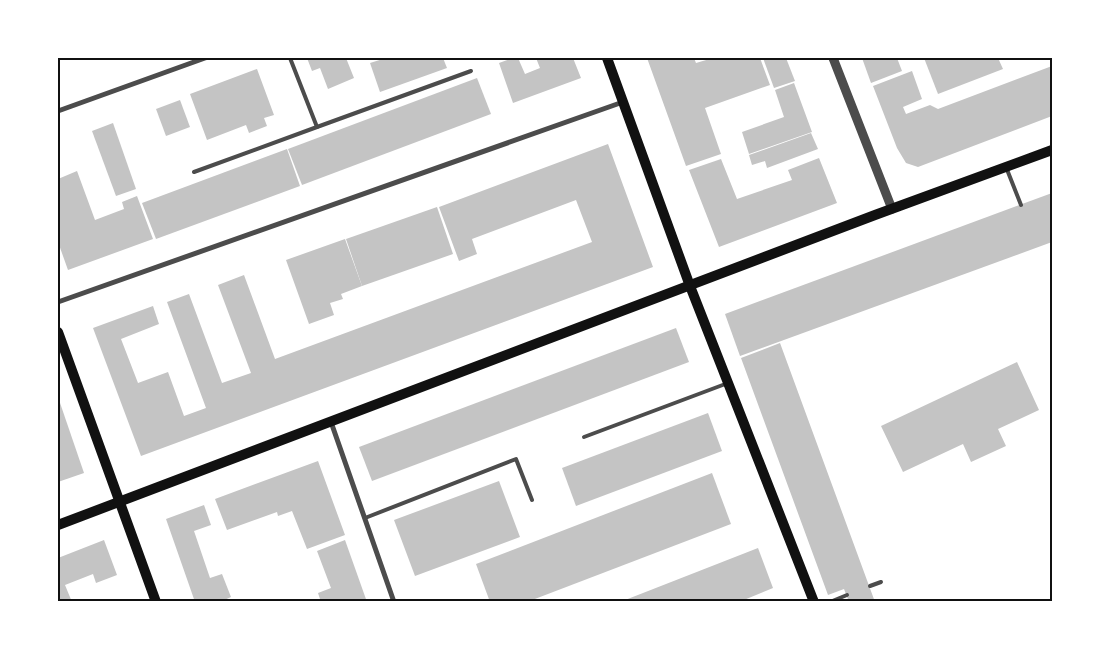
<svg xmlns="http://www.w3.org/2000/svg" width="1110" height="659" viewBox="0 0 1110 659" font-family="Merriweather,serif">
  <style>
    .building { fill: #c4c4c4 }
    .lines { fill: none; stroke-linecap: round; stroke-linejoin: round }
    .service { stroke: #4c4c4c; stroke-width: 4 }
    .minor { stroke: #4c4c4c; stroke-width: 5 }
    .tertiary { stroke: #4c4c4c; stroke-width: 9 }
    .secondary { stroke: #111; stroke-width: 10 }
    .neatline { fill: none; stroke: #111; stroke-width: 2 }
  </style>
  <rect width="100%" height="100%" fill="#fff"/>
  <!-- building -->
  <g class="building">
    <path d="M 307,58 L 346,58 L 354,78 L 328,89 L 320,68 L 312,71 Z"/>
    <path d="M 386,58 L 443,58 L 447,68 L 380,92 L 370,63 Z"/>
    <path d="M 513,58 L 518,58 L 525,74 L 540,68 L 536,58 L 573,58 L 581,78 L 513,103 L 499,63 Z"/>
    <path d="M 647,58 L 694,58 L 696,63 L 713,58 L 760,58 L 770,85 L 705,108 L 721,154 L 686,166 Z"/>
    <path d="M 763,58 L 786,58 L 795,81 L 774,88 Z"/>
    <path d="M 862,58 L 897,58 L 902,71 L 871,83 Z"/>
    <path d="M 924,58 L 998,58 L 1003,69 L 938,94 Z"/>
    <path d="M 1052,66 L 1052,116 L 918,167 L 906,163 L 897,148 L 873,86 L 912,71 L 922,99 L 903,107 L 906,114 L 930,105 L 938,109 Z"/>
    <path d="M 257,69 L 274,115 L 264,118 L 267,126 L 249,133 L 246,125 L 207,140 L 190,94 Z"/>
    <path d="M 477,78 L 491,114 L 302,185 L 288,149 Z"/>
    <path d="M 794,83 L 812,132 L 749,154 L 742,132 L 784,117 L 775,90 Z"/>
    <path d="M 180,100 L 190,127 L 166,136 L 156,109 Z"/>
    <path d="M 113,123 L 136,189 L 116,196 L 92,131 Z"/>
    <path d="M 811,133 L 818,149 L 767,168 L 765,161 L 752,165 L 749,155 Z"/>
    <path d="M 608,144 L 653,267 L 141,456 L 93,328 L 153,306 L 159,324 L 121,339 L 138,383 L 168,372 L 184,416 L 206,408 L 167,302 L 189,294 L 222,383 L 251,373 L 218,285 L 244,275 L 275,359 L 592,242 L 576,200 L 472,239 L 477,254 L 459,261 L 439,207 Z"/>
    <path d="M 287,149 L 300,186 L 156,239 L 142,203 Z"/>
    <path d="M 819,158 L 837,203 L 719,247 L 689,170 L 721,159 L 737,199 L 792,180 L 788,170 Z"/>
    <path d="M 77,171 L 95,220 L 124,209 L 122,202 L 137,196 L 153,239 L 68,270 L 58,242 L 58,179 Z"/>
    <path d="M 1052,193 L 1052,242 L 740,356 L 725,314 Z"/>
    <path d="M 437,207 L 453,254 L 362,286 L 346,239 Z"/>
    <path d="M 345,239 L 362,286 L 341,294 L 343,299 L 330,303 L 334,315 L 309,324 L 286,260 Z"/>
    <path d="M 676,328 L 689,362 L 372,481 L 359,447 Z"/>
    <path d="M 780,343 L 875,602 L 849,602 L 844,589 L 828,595 L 741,358 Z"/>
    <path d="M 1017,362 L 1039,410 L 998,429 L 1006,446 L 971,462 L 963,444 L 903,472 L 881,426 Z"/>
    <path d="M 58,397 L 84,473 L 58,482 Z"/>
    <path d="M 708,413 L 722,451 L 576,506 L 562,468 Z"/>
    <path d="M 318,461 L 345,535 L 307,549 L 292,511 L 278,516 L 277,512 L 227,530 L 215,499 Z"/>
    <path d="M 712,473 L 731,524 L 527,602 L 490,602 L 476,564 Z"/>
    <path d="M 499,481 L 520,537 L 415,576 L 394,520 Z"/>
    <path d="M 204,505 L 211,525 L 194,531 L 210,578 L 222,574 L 231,597 L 220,602 L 195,602 L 166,519 Z"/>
    <path d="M 104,540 L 117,575 L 96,583 L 93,574 L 65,585 L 72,602 L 58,602 L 58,558 Z"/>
    <path d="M 345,540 L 367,602 L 321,602 L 318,593 L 331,588 L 317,551 Z"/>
    <path d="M 758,548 L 773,588 L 739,602 L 620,602 Z"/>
  </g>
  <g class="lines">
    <!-- service -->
    <g class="service">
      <path d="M 290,58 L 317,127 L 471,71"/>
      <path d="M 1006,167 L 1021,205"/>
      <path d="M 194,172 L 317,127"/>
      <path d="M 584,437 L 728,383"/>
      <path d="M 365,518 L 516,459 L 532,500"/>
      <path d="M 870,586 L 881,582"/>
      <path d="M 830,602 L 847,595"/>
    </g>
    <!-- minor -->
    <g class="minor">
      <path d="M 58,111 L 205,58"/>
      <path d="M 58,302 L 623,102"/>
      <path d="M 331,422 L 394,602"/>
    </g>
    <!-- tertiary -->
    <path class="tertiary" d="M 833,58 L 892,209"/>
    <!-- secondary -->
    <g class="secondary">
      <path d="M 607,58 L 690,286 L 814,602"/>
      <path d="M 58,332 L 156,602"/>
      <path d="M 58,525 L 875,215 L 1052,150"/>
    </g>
  </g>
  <!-- border -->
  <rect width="1110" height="659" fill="none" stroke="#ffffff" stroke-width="118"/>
  <rect x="59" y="59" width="992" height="541" class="neatline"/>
</svg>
